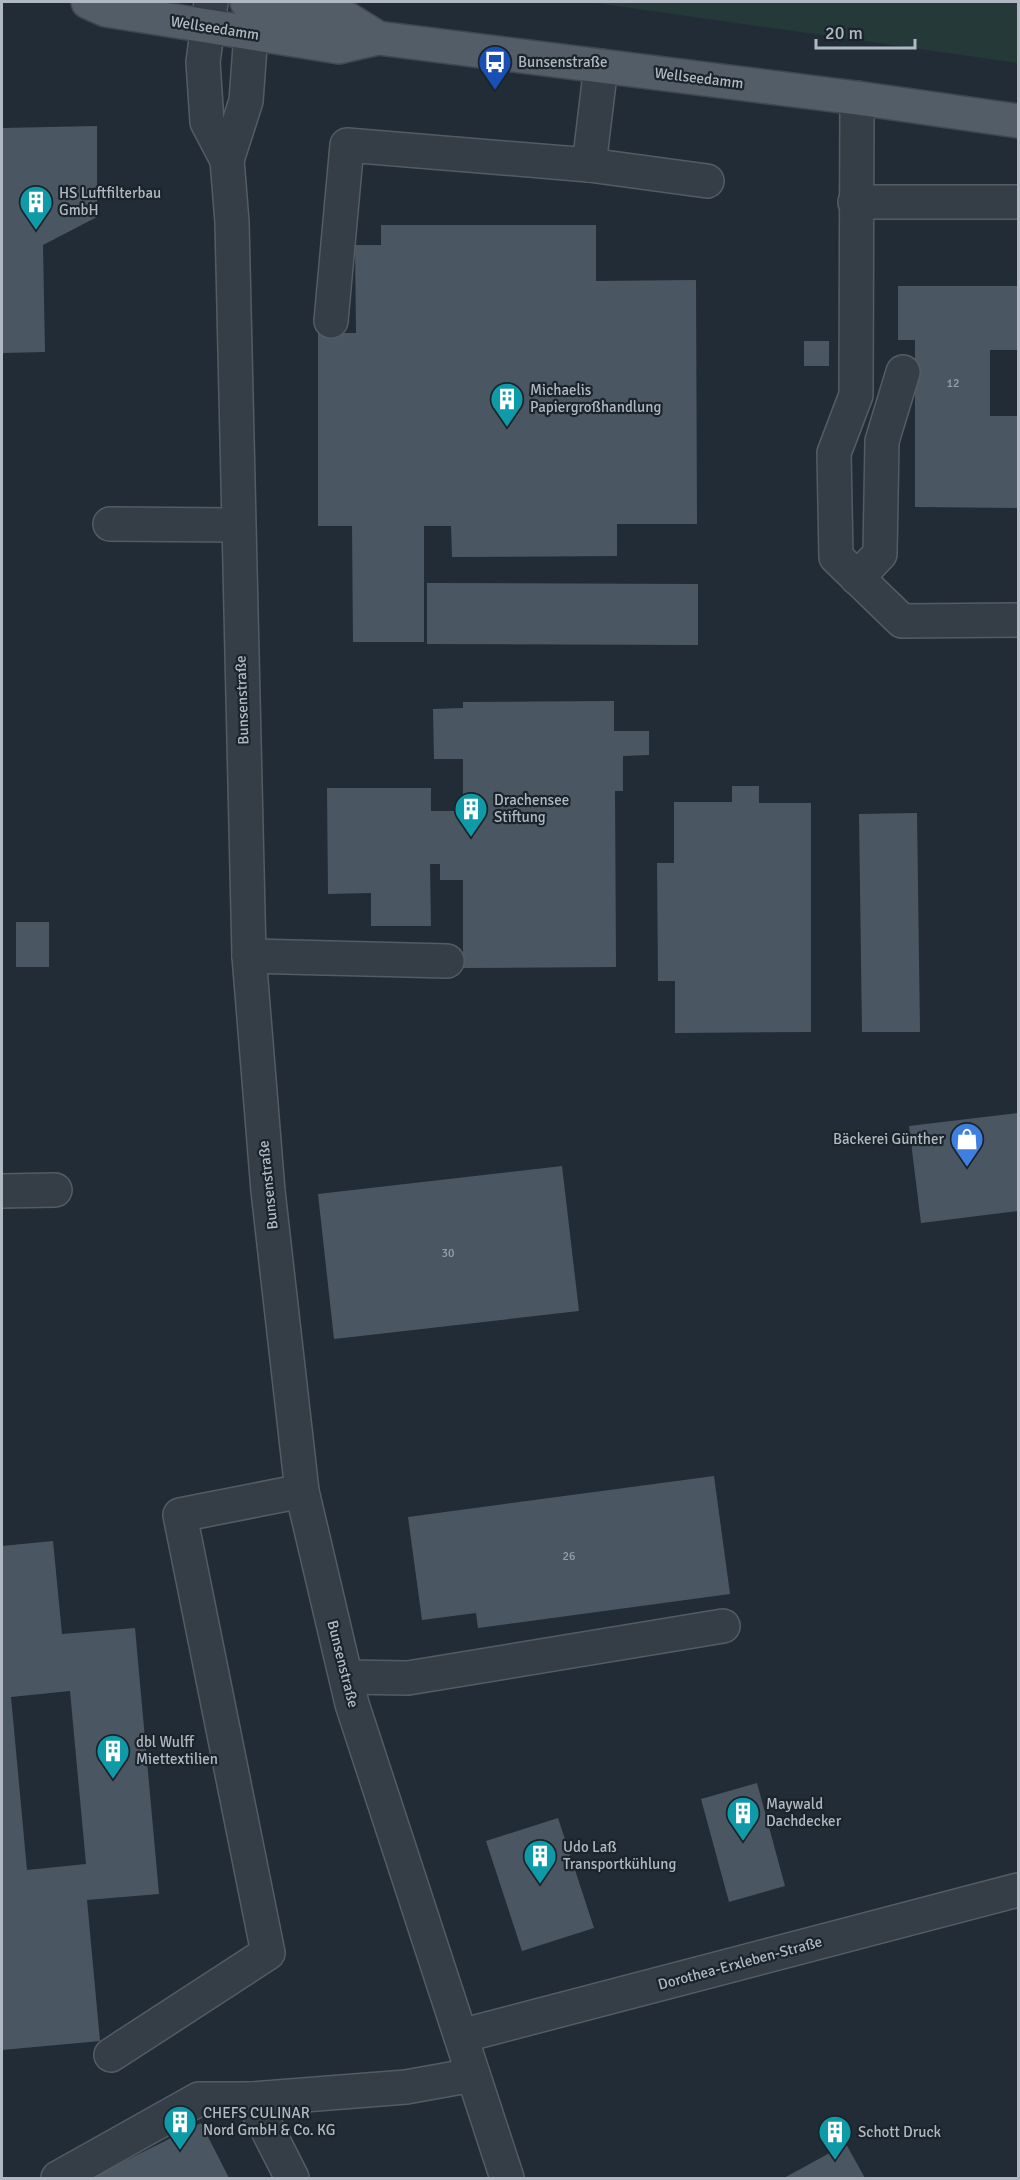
<svg xmlns="http://www.w3.org/2000/svg" width="1020" height="2180" viewBox="0 0 1020 2180" font-family="Signika,sans-serif">
  <style>
    .green { fill: #253938 }
    .building { fill: #4a5762; fill-rule: evenodd }
    .lines { fill: none; stroke-linecap: round; stroke-linejoin: round }
    .minor-casing { stroke: #535c64; stroke-width: 36 }
    .major-casing { stroke: #3f4750; stroke-width: 36 }
    .minor { stroke: #353e47; stroke-width: 33 }
    .major { stroke: #535d67; stroke-width: 33 }
    .labels { text-anchor: middle; stroke-width: 4.5; stroke-linejoin: round; paint-order: stroke }
    .number-label { font-size: 12px; fill: #96a0ab }
    .street-label { font-size: 15px; fill: #b0b9c3; stroke: #1b232b }
    .poi-label { font-size: 15px; fill: #b0b9c3; stroke: #1b232b; text-anchor: start }
  </style>
  <rect width="100%" height="100%" fill="#222c36"/>
  <!-- green -->
  <path class="green" d="M 589,2 L 1018,2 L 1018,63 Z"/>
  <!-- building -->
  <g class="building">
    <path d="M 97,126 L 97,217 L 43,245 L 45,352 L 2,353 L 2,128 Z"/>
    <path d="M 381,225 L 596,225 L 596,281 L 696,280 L 697,524 L 617,524 L 617,556 L 452,557 L 451,526 L 424,526 L 424,642 L 353,642 L 352,526 L 318,526 L 318,333 L 356,333 L 355,245 L 381,245 Z"/>
    <path d="M 898,286 L 1018,286 L 1018,350 L 990,350 L 990,416 L 1018,416 L 1018,508 L 915,507 L 915,340 L 898,340 Z"/>
    <rect x="804" y="341" width="25" height="25"/>
    <path d="M 427,583 L 698,584 L 698,645 L 427,644 Z"/>
    <path d="M 614,701 L 614,731 L 649,731 L 649,755 L 623,756 L 623,791 L 615,791 L 616,967 L 463,968 L 463,880 L 440,880 L 440,864 L 430,864 L 431,926 L 371,926 L 371,893 L 328,894 L 327,788 L 431,788 L 431,811 L 463,811 L 463,759 L 434,759 L 433,709 L 463,708 L 463,702 Z"/>
    <path d="M 732,786 L 759,786 L 759,803 L 811,803 L 811,1032 L 675,1033 L 675,981 L 658,981 L 657,863 L 674,863 L 674,802 L 732,802 Z"/>
    <path d="M 917,813 L 920,1032 L 862,1032 L 859,814 Z"/>
    <rect x="16" y="922" width="33" height="45"/>
    <path d="M 1018,1113 L 1018,1211 L 921,1223 L 909,1126 Z"/>
    <path d="M 562,1166 L 579,1311 L 334,1339 L 318,1194 Z"/>
    <path d="M 714,1476 L 730,1594 L 478,1628 L 476,1613 L 422,1620 L 408,1517 Z"/>
    <path d="M 53,1541 L 62,1634 L 135,1628 L 159,1894 L 87,1900 L 100,2041 L 2,2050 L 2,1546 ZM 70,1691 L 86,1864 L 27,1870 L 11,1697 Z"/>
    <path d="M 757,1783 L 785,1886 L 729,1902 L 701,1799 Z"/>
    <path d="M 558,1818 L 594,1928 L 522,1951 L 486,1841 Z"/>
    <path d="M 201,2123 L 229,2178 L 91,2178 Z"/>
    <path d="M 846,2144 L 865,2178 L 784,2178 Z"/>
  </g>
  <g class="lines">
    <!-- minor casing -->
    <g class="minor-casing">
      <g id="minor">
        <path d="M 211,2 L 203,62 L 207,122 L 227,160 L 232,222 L 249,956 L 268,1191 L 302,1491 L 352,1704 L 507,2178"/>
        <path d="M 857,98 L 856,395 L 834,453 L 836,557 L 902,621 L 1018,620"/>
        <path d="M 227,160 L 246,101 L 253,6"/>
        <path d="M 589,165 L 601,66"/>
        <path d="M 855,202 L 1018,202"/>
        <path d="M 331,321 L 347,145 L 589,165 L 707,181"/>
        <path d="M 110,524 L 237,525"/>
        <path d="M 857,578 L 880,554 L 882,441 L 903,372"/>
        <path d="M 249,956 L 447,961"/>
        <path d="M 2,1191 L 55,1190"/>
        <path d="M 346,1677 L 408,1678 L 723,1626"/>
        <path d="M 461,2036 L 1018,1890"/>
        <path d="M 111,2055 L 268,1953 L 180,1515 L 302,1491"/>
        <path d="M 58,2178 L 199,2099 L 252,2099"/>
        <path d="M 292,2178 L 252,2099 L 406,2087 L 473,2075"/>
      </g>
    </g>
    <!-- major casing -->
    <g class="major-casing">
      <g id="major">
        <path d="M 88,2 L 106,10 L 339,47 L 378,38 L 857,98 L 1018,121"/>
        <path d="M 247,2 L 346,18 L 378,38"/>
      </g>
    </g>
    <!-- minor -->
    <use href="#minor" class="minor"/>
    <!-- major -->
    <use href="#major" class="major"/>
  </g>
  <!-- icons -->
  <defs>
    <g id="bus-pin" transform="scale(1.725)"><path d="M0 17L-7.5 6A9.5 9.5 0 1 1 7.5 6Z" fill="#1a4fb4" stroke="#1b232b"/><path d="M-5-6H5V4H4V6H2V4H-2V6H-4V4H-5ZM-3.5-4V0h7V-4ZM-3.5 1.2v1.5H-2V1.2ZM2 1.2v1.5H3.5V1.2Z" fill="#fff"/></g>
    <g id="building-pin" transform="scale(1.725)"><path d="M0 17L-7.5 6A9.5 9.5 0 1 1 7.5 6Z" fill="#0f9aa8" stroke="#1b232b"/><path d="M-4-6H4V6H1V3H-1V6H-4ZM-2.5-4.3h1.7v1.8h-1.7ZM.8-4.3h1.7v1.8H.8ZM-2.5-1h1.7V.8h-1.7ZM.8-1h1.7V.8H.8Z" fill="#fff"/></g>
    <g id="shop-pin" transform="scale(1.725)"><path d="M0 17L-7.5 6A9.5 9.5 0 1 1 7.5 6Z" fill="#3f7fe0" stroke="#1b232b"/><path d="M-5-2.5h2.3a2.7 3.5 0 0 1 5.4 0H5L5.5 6h-11ZM-1.5-2.5h3a1.5 2.3 0 0 0-3 0Z" fill="#fff"/></g>
  </defs>
  <g fill-rule="evenodd">
    <use href="#bus-pin" x="495" y="62"/>
    <use href="#building-pin" x="36" y="202"/>
    <use href="#building-pin" x="507" y="399"/>
    <use href="#building-pin" x="471" y="809"/>
    <use href="#shop-pin" x="967" y="1139"/>
    <use href="#building-pin" x="113" y="1751"/>
    <use href="#building-pin" x="743" y="1813"/>
    <use href="#building-pin" x="540" y="1856"/>
    <use href="#building-pin" x="180" y="2122"/>
    <use href="#building-pin" x="835" y="2132"/>
  </g>
  <g class="labels">
    <!-- number labels -->
    <g class="number-label">
      <text x="953" y="387">12</text>
      <text x="448" y="1257">30</text>
      <text x="569" y="1560">26</text>
    </g>
    <!-- street labels -->
    <g class="street-label">
      <text transform="translate(215 28) rotate(9)" y="5">Wellseedamm</text>
      <text transform="translate(699 78) rotate(7)" y="5">Wellseedamm</text>
      <text transform="translate(242 700) rotate(-92)" y="5">Bunsenstraße</text>
      <text transform="translate(268 1185) rotate(-96)" y="5">Bunsenstraße</text>
      <text transform="translate(343 1664) rotate(76)" y="5">Bunsenstraße</text>
      <text transform="translate(740 1963) rotate(-15)" y="5">Dorothea-Erxleben-Straße</text>
    </g>
    <!-- poi labels -->
    <g class="poi-label">
      <text x="518" y="67">Bunsenstraße</text>
      <text x="59" y="198">HS Luftfilterbau<tspan x="59" dy="17">GmbH</tspan></text>
      <text x="530" y="395">Michaelis<tspan x="530" dy="17">Papiergroßhandlung</tspan></text>
      <text x="494" y="805">Drachensee<tspan x="494" dy="17">Stiftung</tspan></text>
      <text x="944" y="1144" text-anchor="end">Bäckerei Günther</text>
      <text x="136" y="1747">dbl Wulff<tspan x="136" dy="17">Miettextilien</tspan></text>
      <text x="766" y="1809">Maywald<tspan x="766" dy="17">Dachdecker</tspan></text>
      <text x="563" y="1852">Udo Laß<tspan x="563" dy="17">Transportkühlung</tspan></text>
      <text x="203" y="2118">CHEFS CULINAR<tspan x="203" dy="17">Nord GmbH &amp; Co. KG</tspan></text>
      <text x="858" y="2137">Schott Druck</text>
    </g>
  </g>
  <!-- border -->
  <rect width="1020" height="2180" fill="none" stroke="#b0b9c3" stroke-width="6"/>
  <!-- scale -->
  <path d="M816 39v9h99v-9" fill="none" stroke="#b0b9c3" stroke-width="3"/>
  <text x="825" y="39" font-size="18" fill="#b0b9c3" stroke="#1b232b" stroke-width="4.5" paint-order="stroke">20 m</text>
</svg>
